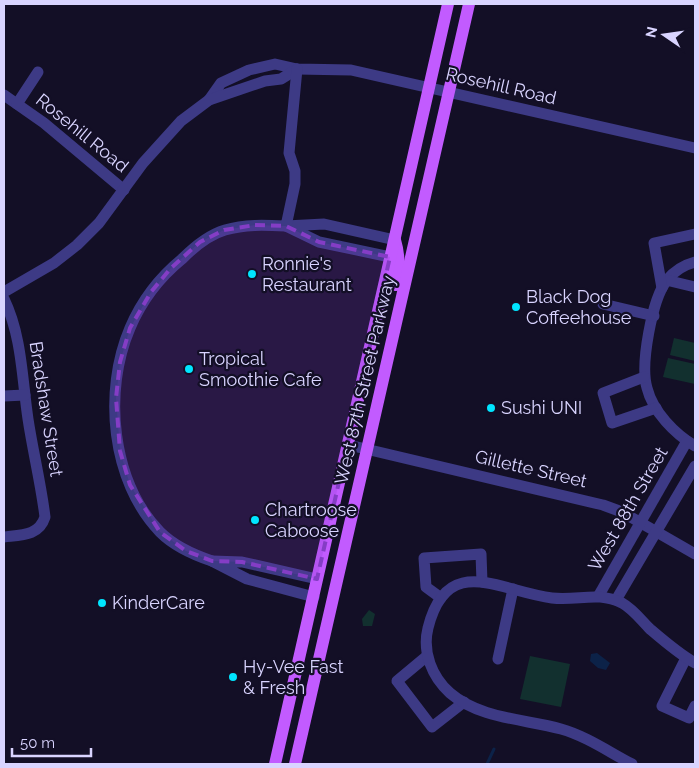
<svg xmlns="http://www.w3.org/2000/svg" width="699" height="768" viewBox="0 0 699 768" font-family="Raleway,sans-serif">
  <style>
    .green { fill: #12302f }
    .water { fill: #0c2248 }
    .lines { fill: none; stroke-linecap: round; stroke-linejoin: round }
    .stream { stroke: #0c2248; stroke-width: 3 }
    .minor { stroke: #3d3a85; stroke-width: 11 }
    .major { stroke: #c25bff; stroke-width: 12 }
    .marked { fill: #843dc5; fill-opacity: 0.2; stroke: #843dc5; stroke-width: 4; stroke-dasharray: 10 6; stroke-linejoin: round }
    .poi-dot { fill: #00e5ff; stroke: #130f26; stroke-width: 2 }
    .labels { text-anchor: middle; stroke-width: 4.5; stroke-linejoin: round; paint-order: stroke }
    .street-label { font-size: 18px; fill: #d9d4ff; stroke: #130f26 }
    .poi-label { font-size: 18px; fill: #d9d4ff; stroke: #130f26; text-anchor: start }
  </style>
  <rect width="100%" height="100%" fill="#130f26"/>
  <!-- green -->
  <g class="green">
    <path d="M 674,338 L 695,343 L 695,361 L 670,355 Z"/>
    <path d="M 668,358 L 695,364 L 695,384 L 663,377 Z"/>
    <path d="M 369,610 L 375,614 L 372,626 L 363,626 L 362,619 Z"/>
    <path d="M 530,656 L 570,664 L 561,707 L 520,699 Z"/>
  </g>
  <!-- water -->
  <path class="water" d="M 597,653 L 610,663 L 606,670 L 598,668 L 590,661 L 591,654 Z"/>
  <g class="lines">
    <!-- stream -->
    <path class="stream" d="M 487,764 L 494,749"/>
    <!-- minor -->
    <g class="minor">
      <path d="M 4,95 L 44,123 L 124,190"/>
      <path d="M 209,100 L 221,83 L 249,70 L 275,64 L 297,69 L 351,70 L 695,148"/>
      <path d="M 17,104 L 38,72"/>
      <path d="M 390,257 L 319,242 L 286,226 L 324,224 L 395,240"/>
      <path d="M 695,262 C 684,265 674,271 667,280 C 652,299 640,365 647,388 C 653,412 675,434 695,446"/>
      <path d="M 666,280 L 695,287"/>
      <path d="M 662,288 L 654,243 L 695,234"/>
      <path d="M 4,292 L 54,263 L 77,245 L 99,223 L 143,163 L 181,121 L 209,100 L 265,81 L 281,79 L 297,69"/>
      <path d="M 4,299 C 22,336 22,379 28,419 C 33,452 41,484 45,517 C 39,536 21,535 4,537"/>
      <path d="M 603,304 L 654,316"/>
      <path d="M 644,377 L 603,393 L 612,423 L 656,408"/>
      <path d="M 4,396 L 25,395"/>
      <path d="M 349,445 L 603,505 L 622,512 L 695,554"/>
      <path d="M 212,561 C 194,555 174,546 160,532 C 111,481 103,391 130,328 C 141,302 160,277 182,259 C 194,247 208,235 225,230 C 245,224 265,225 286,226 L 295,184 L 295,171 L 289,153 L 297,69"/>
      <path d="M 599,595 L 687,441"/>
      <path d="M 314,597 L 247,579 L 212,561 L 242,562 L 317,579"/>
      <path d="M 441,598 L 426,587 L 424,558 L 481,554 L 482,582"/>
      <path d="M 616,600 L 695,466"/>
      <path d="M 427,656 L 397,681 L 432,727 L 464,702"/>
      <path d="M 686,658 L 662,706 L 689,718 L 695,706"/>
      <path d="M 498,659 L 513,589"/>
      <path d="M 632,764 C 609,752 586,736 561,729 C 525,719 480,719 450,693 C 432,677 422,652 428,628 C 447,552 499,591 552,598 C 579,601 597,591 622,603 C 633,609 641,620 650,629 C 664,641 679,654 695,663"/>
    </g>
    <!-- major -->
    <g class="major">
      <path d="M 395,240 C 400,257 399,268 396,285"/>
      <path d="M 275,764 L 448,4"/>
      <path d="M 295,764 L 469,4"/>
    </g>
  </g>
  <!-- marked area -->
  <path class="marked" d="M 255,225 L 286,226 L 319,242 L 390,257 L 317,579 L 242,562 L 212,561 L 186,551 L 160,532 L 130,485 L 120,451 L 116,398 L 120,362 L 130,328 L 151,292 L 171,268 L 200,242 L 224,230 Z"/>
  <!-- markers -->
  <g class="poi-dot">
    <circle cx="252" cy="274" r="5"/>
    <circle cx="516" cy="307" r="5"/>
    <circle cx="189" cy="369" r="5"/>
    <circle cx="491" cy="408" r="5"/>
    <circle cx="255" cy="520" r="5"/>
    <circle cx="102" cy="603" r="5"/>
    <circle cx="233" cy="677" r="5"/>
  </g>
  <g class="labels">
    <!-- street labels -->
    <g class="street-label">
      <text transform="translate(501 86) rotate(13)" y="6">Rosehill Road</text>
      <text transform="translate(82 133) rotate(39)" y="6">Rosehill Road</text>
      <text transform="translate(365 380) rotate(-77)" y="6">West 87th Street Parkway</text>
      <text transform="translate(46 409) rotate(81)" y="6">Bradshaw Street</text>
      <text transform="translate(531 469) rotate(13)" y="6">Gillette Street</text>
      <text transform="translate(628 509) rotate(-60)" y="6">West 88th Street</text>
    </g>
    <!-- poi labels -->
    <g class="poi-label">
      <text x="262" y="270">Ronnie's<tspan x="262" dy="21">Restaurant</tspan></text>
      <text x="526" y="303">Black Dog<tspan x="526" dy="21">Coffeehouse</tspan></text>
      <text x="199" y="365">Tropical<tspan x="199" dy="21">Smoothie Cafe</tspan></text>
      <text x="501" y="414">Sushi UNI</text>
      <text x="265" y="516">Chartroose<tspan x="265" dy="21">Caboose</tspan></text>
      <text x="112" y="609">KinderCare</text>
      <text x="243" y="673">Hy-Vee Fast<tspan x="243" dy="21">&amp; Fresh</tspan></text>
    </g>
  </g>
  <!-- border -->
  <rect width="699" height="768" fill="none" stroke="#d9d4ff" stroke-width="10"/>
  <!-- north arrow -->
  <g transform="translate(664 35) rotate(283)" stroke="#130f26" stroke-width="4" paint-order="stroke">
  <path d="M0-4L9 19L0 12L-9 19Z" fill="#d9d4ff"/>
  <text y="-8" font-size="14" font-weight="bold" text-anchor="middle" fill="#d9d4ff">N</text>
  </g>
  <!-- scale -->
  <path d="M12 748v8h79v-8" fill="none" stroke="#d9d4ff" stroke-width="2.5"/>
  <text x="20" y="748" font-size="15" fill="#d9d4ff" stroke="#130f26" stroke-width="4" paint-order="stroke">50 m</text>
</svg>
